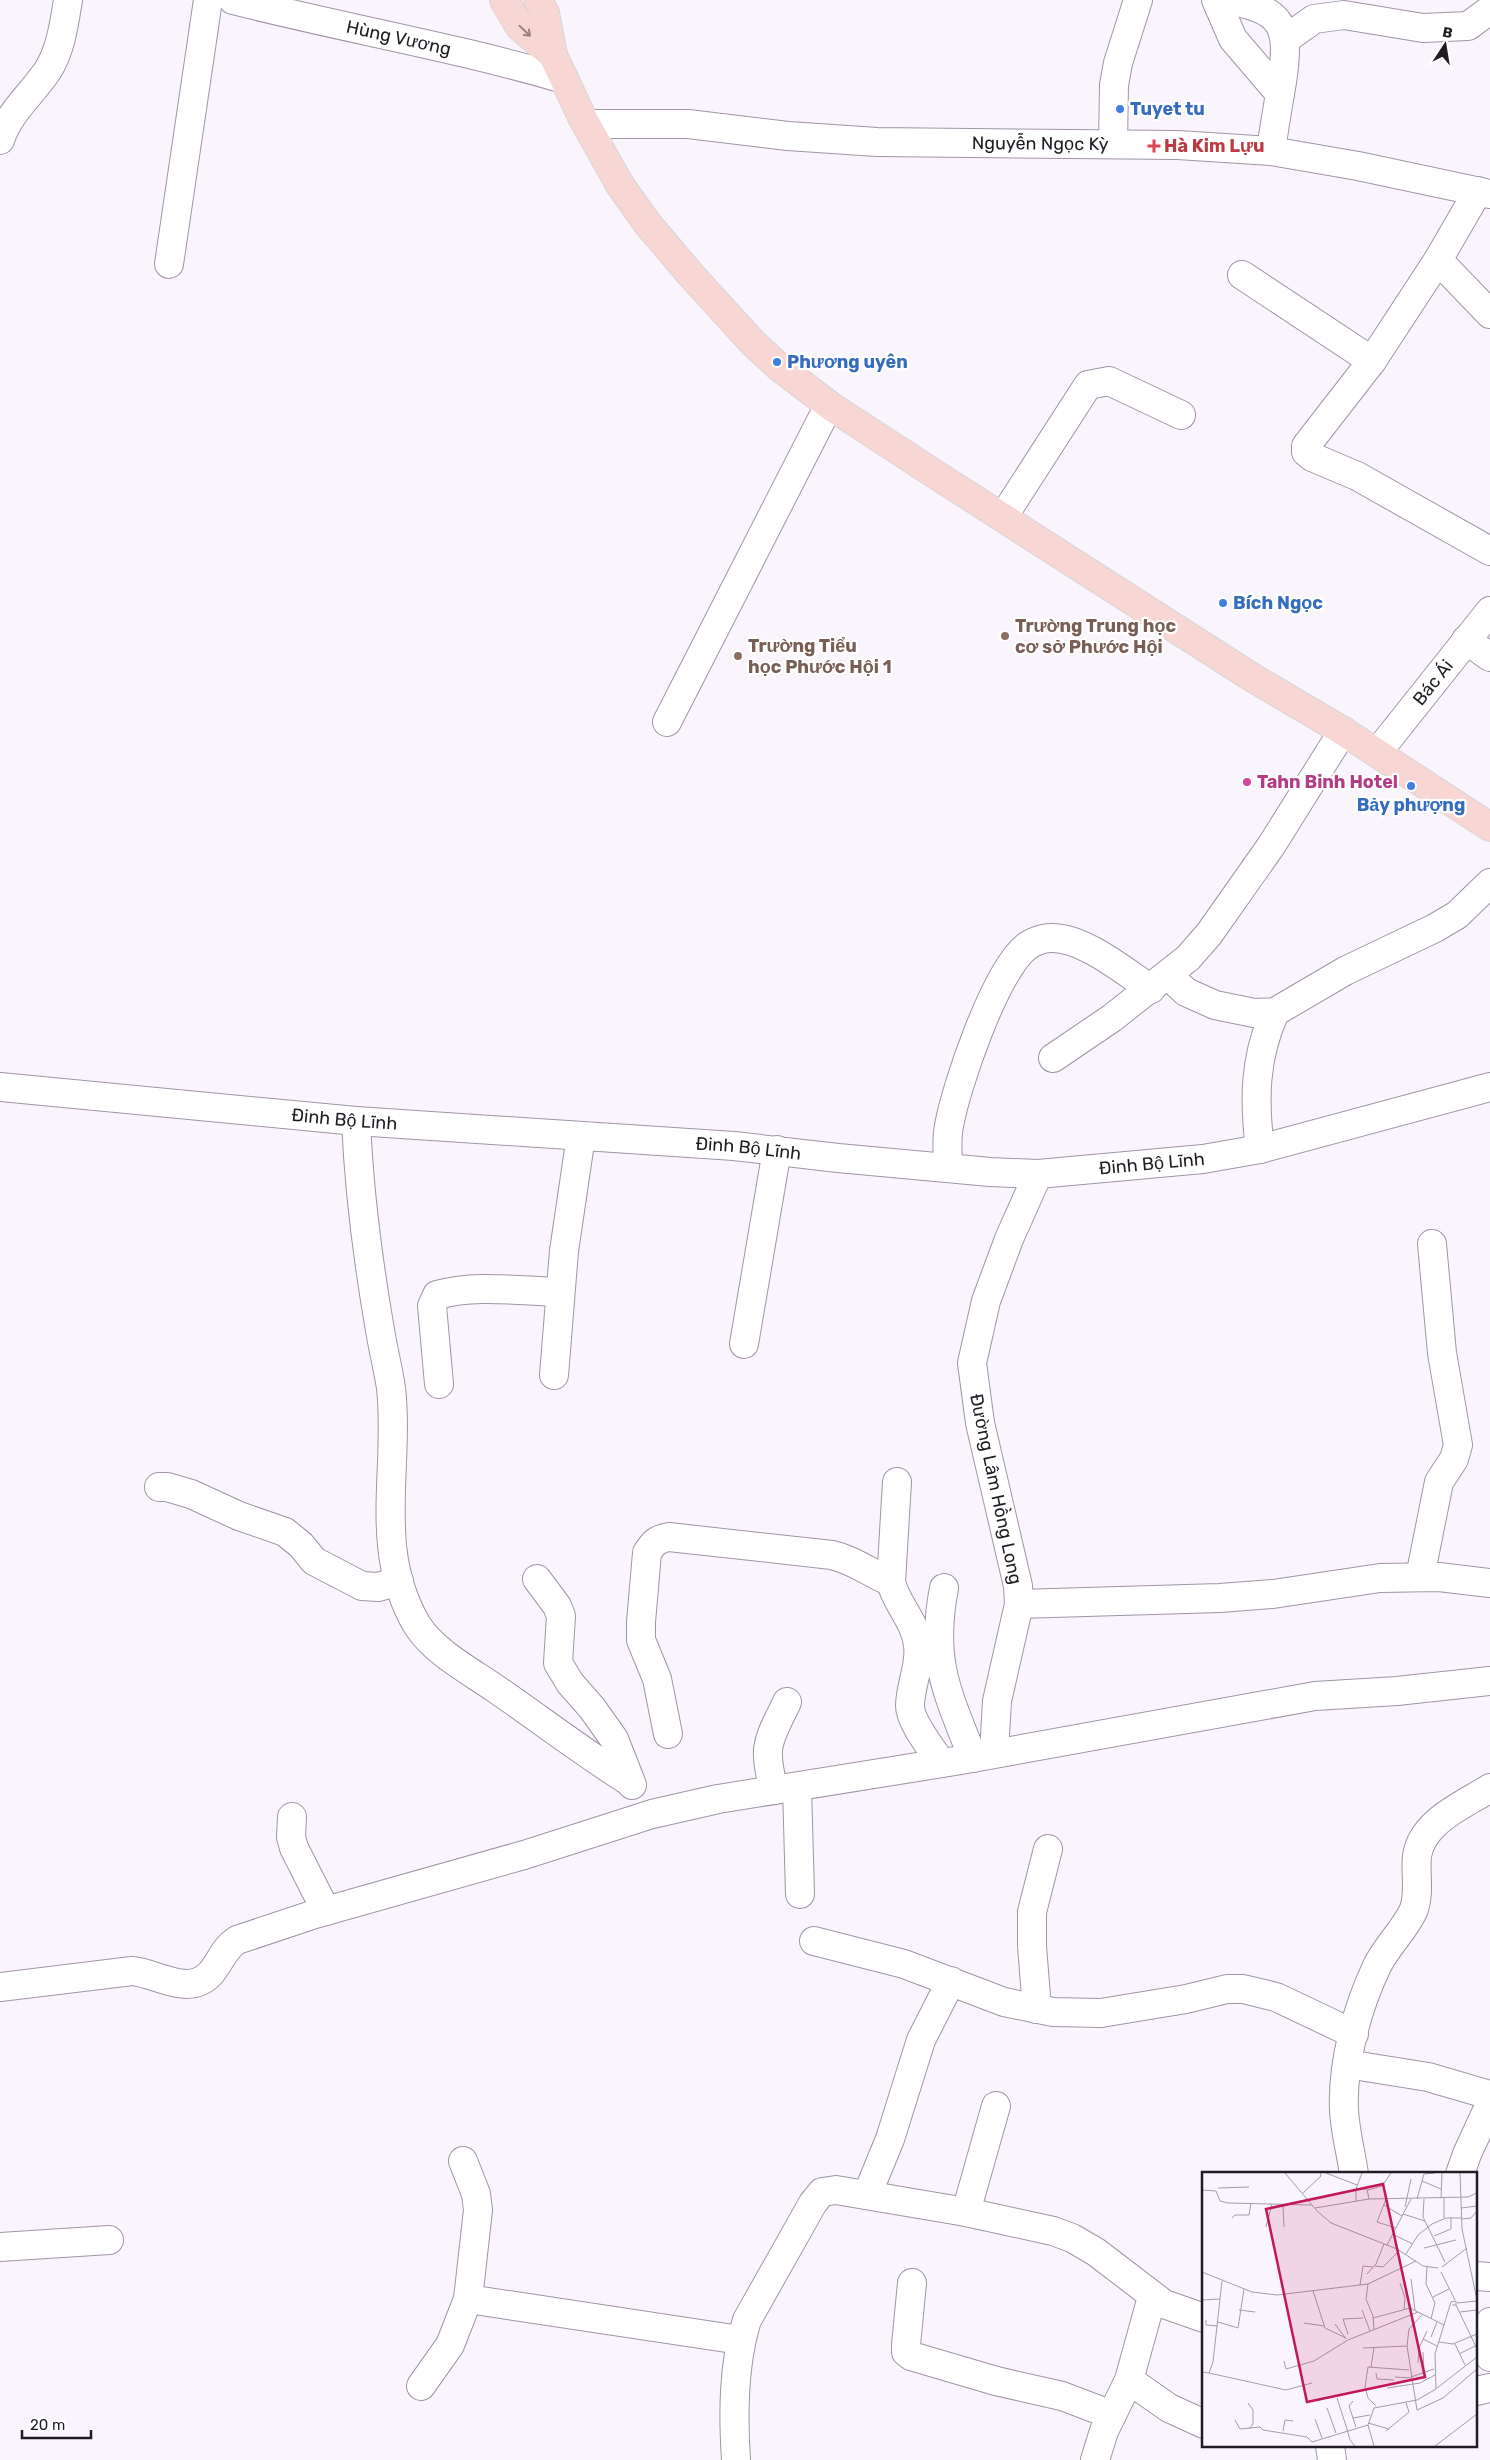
<svg xmlns="http://www.w3.org/2000/svg" width="1490" height="2460" viewBox="0 0 1490 2460" font-family="Rubik,sans-serif">
  <style>
    .lines { fill: none; stroke-linecap: round; stroke-linejoin: round }
    .minor-casing { stroke: #a094a6; stroke-width: 30 }
    .major-casing { stroke: #d7d6d7; stroke-width: 30 }
    .minor { stroke: #fff; stroke-width: 28 }
    .major { stroke: #f7d6d4; stroke-width: 28 }
    .oneway { stroke: #968284 }
    .shop-dot { fill: #3f7fe0; stroke: #fff; stroke-width: 2 }
    .health-dot { fill: #e0444e; stroke: #fff; stroke-width: 2 }
    .education-dot { fill: #8d6e63; stroke: #fff; stroke-width: 2 }
    .hotel-dot { fill: #d1479c; stroke: #fff; stroke-width: 2 }
    .labels { text-anchor: middle; stroke-width: 4.5; stroke-linejoin: round; paint-order: stroke }
    .street-label { font-size: 18px; fill: #201c23; stroke: #fff }
    .shop-label { font-size: 18px; font-weight: bold; fill: #366cbe; stroke: #fff; text-anchor: start }
    .health-label { font-size: 18px; font-weight: bold; fill: #be3a42; stroke: #fff; text-anchor: start }
    .education-label { font-size: 18px; font-weight: bold; fill: #785e54; stroke: #fff; text-anchor: start }
    .hotel-label { font-size: 18px; font-weight: bold; fill: #b23c85; stroke: #fff; text-anchor: start }
    .inset-road { fill: none; stroke: #a39ea6; stroke-width: 1 }
    .view { fill: #c2185b; fill-opacity: 0.15; stroke: #c2185b; stroke-width: 2.5 }
    .inset-edge { fill: none; stroke: #201c23; stroke-width: 2.5 }
  </style>
  <rect width="100%" height="100%" fill="#faf5fd"/>
  <g class="lines">
    <!-- minor casing -->
    <g class="minor-casing">
      <g id="minor">
        <path id="s1" d="M 233,0 C 343,28 455,47 564,79"/>
        <path d="M 1216,0 L 1233,39 L 1280,94"/>
        <path d="M 1226,0 C 1285,9 1290,28 1282,82 C 1278,105 1274,128 1271,151"/>
        <path d="M 1286,39 L 1314,19 L 1344,15 L 1423,28 L 1468,26 L 1490,10"/>
        <path id="s2" d="M 587,124 L 688,124 L 788,136 L 877,142 L 1178,145 L 1271,151 L 1358,166 L 1490,194"/>
        <path d="M 0,140 C 9,112 32,94 48,70 C 61,49 64,24 68,0"/>
        <path d="M 1113,144 L 1114,85 L 1118,63 L 1138,0"/>
        <path d="M 1478,191 L 1438,260 L 1372,361 L 1306,446 L 1306,452 L 1312,457 L 1357,476 L 1490,551"/>
        <path d="M 1438,260 L 1490,314"/>
        <path d="M 169,264 L 208,0"/>
        <path d="M 1242,275 L 1372,361"/>
        <path d="M 1003,517 L 1088,385 L 1109,381 L 1181,415"/>
        <path d="M 1466,640 L 1490,657"/>
        <path d="M 667,722 L 829,405"/>
        <path id="s3" d="M 1377,753 L 1490,611"/>
        <path d="M 1169,976 L 1186,992 L 1215,1005 L 1254,1013 L 1275,1012 L 1345,971 L 1435,928 L 1457,915 L 1490,883"/>
        <path d="M 1053,1058 L 1112,1018 L 1188,958 L 1209,934 L 1271,846 L 1343,731"/>
        <path id="s4" d="M 0,1087 L 356,1121 L 734,1146 L 838,1158 L 990,1172 L 1038,1174 L 1203,1159 L 1260,1149 L 1490,1087"/>
        <path d="M 356,1121 C 359,1191 368,1261 380,1330 C 383,1349 388,1368 391,1388 C 400,1469 372,1549 417,1625 C 434,1652 470,1671 496,1689 C 541,1720 584,1753 630,1782"/>
        <path d="M 1260,1149 C 1254,1101 1254,1058 1275,1012"/>
        <path d="M 948,1168 C 948,1154 946,1140 949,1126 C 956,1086 995,972 1026,947 C 1032,942 1043,938 1050,938 C 1082,936 1125,972 1151,989"/>
        <path d="M 744,1344 L 777,1150"/>
        <path d="M 554,1375 L 564,1251 L 581,1136"/>
        <path d="M 439,1384 L 432,1306 L 437,1295 C 475,1284 520,1291 559,1292"/>
        <path d="M 897,1482 L 891,1582 C 896,1604 915,1620 918,1645 C 921,1666 910,1685 910,1706 C 910,1722 933,1750 941,1763"/>
        <path d="M 159,1487 L 167,1487 L 191,1494 L 239,1516 L 285,1532 L 301,1545 L 314,1561 L 362,1586 L 378,1587 L 399,1581"/>
        <path d="M 1420,1577 L 1439,1482 L 1454,1459 L 1458,1445 L 1442,1353 L 1432,1244"/>
        <path d="M 537,1579 L 557,1606 L 561,1616 L 558,1663 L 570,1683 L 592,1708 L 614,1739 L 632,1785"/>
        <path d="M 944,1588 C 930,1661 947,1692 973,1758"/>
        <path d="M 1019,1604 L 1220,1598 L 1273,1594 L 1380,1578 L 1439,1577 L 1490,1583"/>
        <path d="M 668,1734 L 657,1679 L 641,1640 L 641,1622 L 647,1553 C 653,1543 657,1539 669,1537 L 832,1555 C 854,1560 870,1573 891,1582"/>
        <path d="M 994,1753 L 997,1701 L 1019,1604 L 1018,1586 L 980,1423 L 972,1363 L 986,1301 L 1009,1239 L 1038,1174"/>
        <path d="M 797,1787 L 800,1894"/>
        <path d="M 774,1790 C 762,1745 768,1742 787,1702"/>
        <path d="M 292,1817 L 291,1837 L 294,1848 L 326,1911"/>
        <path d="M 814,1941 L 904,1964 L 1004,2002 L 1053,2012 L 1101,2013 L 1186,1999 L 1227,1989 L 1243,1989 L 1276,1997 L 1354,2034"/>
        <path d="M 0,1987 L 132,1971 C 157,1973 188,1997 210,1974 C 221,1962 223,1949 237,1940 L 315,1914 L 524,1855 L 652,1814 L 718,1799 L 961,1760 L 1315,1696 L 1397,1691 L 1490,1681"/>
        <path d="M 1037,2009 L 1032,1946 L 1032,1912 L 1048,1849"/>
        <path d="M 1347,2064 L 1428,2077 L 1490,2095"/>
        <path d="M 463,2161 L 476,2194 L 478,2210 L 468,2299"/>
        <path d="M 1354,2174 C 1351,2153 1345,2131 1344,2110 C 1342,2063 1357,2008 1377,1966 C 1386,1947 1407,1927 1414,1909 C 1420,1892 1415,1873 1417,1856 C 1422,1821 1464,1805 1490,1788"/>
        <path d="M 1460,2174 L 1467,2154 L 1490,2104"/>
        <path d="M 867,2195 L 890,2139 L 921,2040 L 951,1981"/>
        <path d="M 966,2212 L 996,2106"/>
        <path d="M 0,2247 L 109,2240"/>
        <path d="M 1476,2276 L 1490,2277"/>
        <path d="M 912,2283 L 906,2345 L 906,2352 L 911,2356 L 996,2381 L 1062,2396 L 1112,2415"/>
        <path d="M 1490,2322 L 1490,2357"/>
        <path d="M 1129,2380 L 1169,2408 L 1204,2424"/>
        <path d="M 421,2386 L 450,2345 L 468,2299 L 740,2340"/>
        <path d="M 1476,2391 L 1490,2388"/>
        <path d="M 1330,2446 L 1332,2460"/>
        <path d="M 736,2460 C 733,2414 733,2364 747,2320 L 813,2203 L 822,2192 L 836,2190 L 966,2212 L 1053,2231 L 1072,2238 L 1096,2252 L 1164,2304 L 1204,2318"/>
        <path d="M 1095,2460 L 1104,2431 L 1129,2380 L 1152,2297"/>
      </g>
    </g>
    <!-- major casing -->
    <g class="major-casing">
      <g id="major">
        <path d="M 504,0 L 520,27 L 553,55"/>
        <path d="M 538,0 L 545,13 L 553,55 L 582,117 L 620,185 L 647,223 L 691,275 L 753,343 L 778,366 L 829,405 L 927,469 L 1253,678 L 1343,731 L 1490,827"/>
      </g>
    </g>
    <!-- minor -->
    <use href="#minor" class="minor"/>
    <!-- major -->
    <use href="#major" class="major"/>
  </g>
  <!-- one-way arrows -->
  <defs><path id="oneway-shaft" d="M-6 0H5M1.5-3L5.5 0L1.5 3" fill="none" stroke-width="1.6" stroke-linecap="round" stroke-linejoin="round" transform="scale(1.25)"/></defs>
  <use class="oneway" href="#oneway-shaft" transform="translate(525 31) rotate(43)"/>
  <!-- markers -->
  <g class="shop-dot">
    <circle cx="1120" cy="109" r="5"/>
    <circle cx="777" cy="362" r="5"/>
    <circle cx="1223" cy="603" r="5"/>
    <circle cx="1411" cy="786" r="5"/>
  </g>
  <path class="health-dot" d="M1151.5 138.5h5v5h5v5h-5v5h-5v-5h-5v-5h5z"/>
  <g class="education-dot">
    <circle cx="1005" cy="636" r="5"/>
    <circle cx="738" cy="656" r="5"/>
  </g>
  <circle class="hotel-dot" cx="1247" cy="782" r="5"/>
  <g class="labels">
    <!-- street labels -->
    <g class="street-label">
      <text dy="6" stroke="none"><textPath href="#s1" startOffset="170">Hùng Vương</textPath></text>
      <text dy="6" stroke="none"><textPath href="#s2" startOffset="454">Nguyễn Ngọc Kỳ</textPath></text>
      <text dy="6" stroke="none"><textPath href="#s3" startOffset="90">Bác Ái</textPath></text>
      <text dy="6" stroke="none"><textPath href="#s4" startOffset="346">Đinh Bộ Lĩnh</textPath></text>
      <text dy="6" stroke="none"><textPath href="#s4" startOffset="751">Đinh Bộ Lĩnh</textPath></text>
      <text dy="6" stroke="none"><textPath href="#s4" startOffset="1156">Đinh Bộ Lĩnh</textPath></text>
      <text transform="translate(996 1489) rotate(78)" y="6">Đường Lâm Hồng Long</text>
    </g>
    <!-- shop labels -->
    <g class="shop-label">
      <text x="1130" y="115">Tuyet tu</text>
      <text x="787" y="368">Phương uyên</text>
      <text x="1233" y="609">Bích Ngọc</text>
      <text x="1411" y="811" text-anchor="middle">Bảy phượng</text>
    </g>
    <!-- health labels -->
    <g class="health-label">
      <text x="1164" y="152">Hà Kim Lựu</text>
    </g>
    <!-- education labels -->
    <g class="education-label">
      <text x="1015" y="632">Trường Trung học<tspan x="1015" dy="21">cơ sở Phước Hội</tspan></text>
      <text x="748" y="652">Trường Tiểu<tspan x="748" dy="21">học Phước Hội 1</tspan></text>
    </g>
    <!-- hotel labels -->
    <g class="hotel-label">
      <text x="1257" y="788">Tahn Binh Hotel</text>
    </g>
  </g>
  <!-- overview -->
  <g transform="translate(1202 2172)">
    <rect width="275" height="275" fill="#faf5fd"/>
    <path class="inset-road" d="M 83,1 L 115,39 L 129,51 L 195,77 L 221,94 L 236,96M 124,1 L 155,13M 258,1 L 260,57 L 275,128M 220,9 L 239,17M 16,16 L 47,15M 154,17 L 165,17 L 167,27M 0,18 L 14,19 L 18,29 L 26,31 L 109,33M 166,18 L 180,14 L 189,1M 101,21 L 119,4 L 118,1M 239,26 L 240,1M 242,26 L 242,46M 184,27 L 175,50 L 194,56M 215,27 L 222,2 L 233,1M 222,27 L 221,45 L 243,90M 154,29 L 154,17 L 160,1M 81,33 L 82,55M 182,33 L 200,44M 203,35 L 209,7M 113,36 L 167,27 L 266,25 L 275,21M 259,36 L 275,34M 201,42 L 223,49M 30,46 L 33,43 L 47,43 L 49,31M 260,47 L 269,46 L 275,39M 64,55 L 70,32M 190,62 L 211,72M 232,64 L 249,57 L 249,45M 185,73 L 209,27M 222,76 L 254,68M 204,82 L 216,63 L 230,52 L 244,46 L 260,46M 173,94 L 181,95 L 198,78M 225,95 L 224,112 L 233,131 L 229,147M 240,95 L 265,76M 0,100 L 50,120 L 75,123 L 166,112 L 214,89M 239,100 L 253,128M 165,102 L 174,92 L 182,72M 209,107 L 213,138M 198,111 L 203,126 L 202,137M 166,112 L 164,127 L 171,144 L 172,158M 158,113 L 161,94 L 171,95M 111,119 L 123,156 L 144,166M 231,125 L 247,117M 0,128 L 18,127M 255,131 L 275,129M 254,133 L 275,177M 37,138 L 53,140M 160,138 L 168,159M 258,140 L 275,138M 220,143 L 207,157 L 205,174 L 215,238 L 241,226 L 275,197M 171,146 L 208,136 L 242,153M 4,148 L 4,153 L 16,154M 16,150 L 36,156 L 42,117M 102,151 L 122,154M 133,152 L 144,167M 146,162 L 141,147 L 161,146M 229,165 L 235,150M 221,167 L 235,174M 237,170 L 251,172 L 275,162M 253,172 L 263,193M 161,176 L 205,174M 221,180 L 222,199M 257,182 L 273,174M 82,189 L 84,197 L 112,189 L 146,168 L 216,140M 216,191 L 217,176 L 225,159M 169,195 L 172,176M 0,200 L 7,201 L 11,190 L 20,109M 7,201 L 84,218 L 110,211M 174,201 L 175,207 L 192,208M 193,205 L 209,206M 209,205 L 232,197M 185,216 L 218,211 L 233,203M 235,216 L 275,185M 135,226 L 145,257M 151,229 L 147,234 L 154,255M 46,231 L 51,238 L 51,252 L 47,257M 174,234 L 166,226 L 163,215 L 166,195 L 207,198M 125,236 L 134,261M 151,246 L 168,243M 113,247 L 120,266M 33,248 L 38,257 L 58,255 L 61,258 L 105,265 L 110,270 L 166,253M 166,251 L 187,257M 145,257 L 148,268 L 153,274M 81,259 L 83,248 L 91,249M 184,259 L 207,240 L 204,231M 172,274 L 166,253 L 172,236 L 215,228 L 234,217 L 233,182 L 249,130 L 254,129 L 254,133 L 250,133M 233,274 L 275,242"/>
    <path class="view" d="M 181,12 L 223,205 L 105,230 L 64,37 Z"/>
    <rect width="275" height="275" class="inset-edge"/>
  </g>
  <!-- north arrow -->
  <g transform="translate(1445 45) rotate(12)" stroke="#ffffff" stroke-width="4" paint-order="stroke">
  <path d="M0-4L9 19L0 12L-9 19Z" fill="#201c23"/>
  <text y="-8" font-size="14" font-weight="bold" text-anchor="middle" fill="#201c23">B</text>
  </g>
  <!-- scale -->
  <path d="M22 2430v8h69v-8" fill="none" stroke="#201c23" stroke-width="2.5"/>
  <text x="30" y="2430" font-size="15" fill="#201c23" stroke="#ffffff" stroke-width="4" paint-order="stroke">20 m</text>
</svg>
